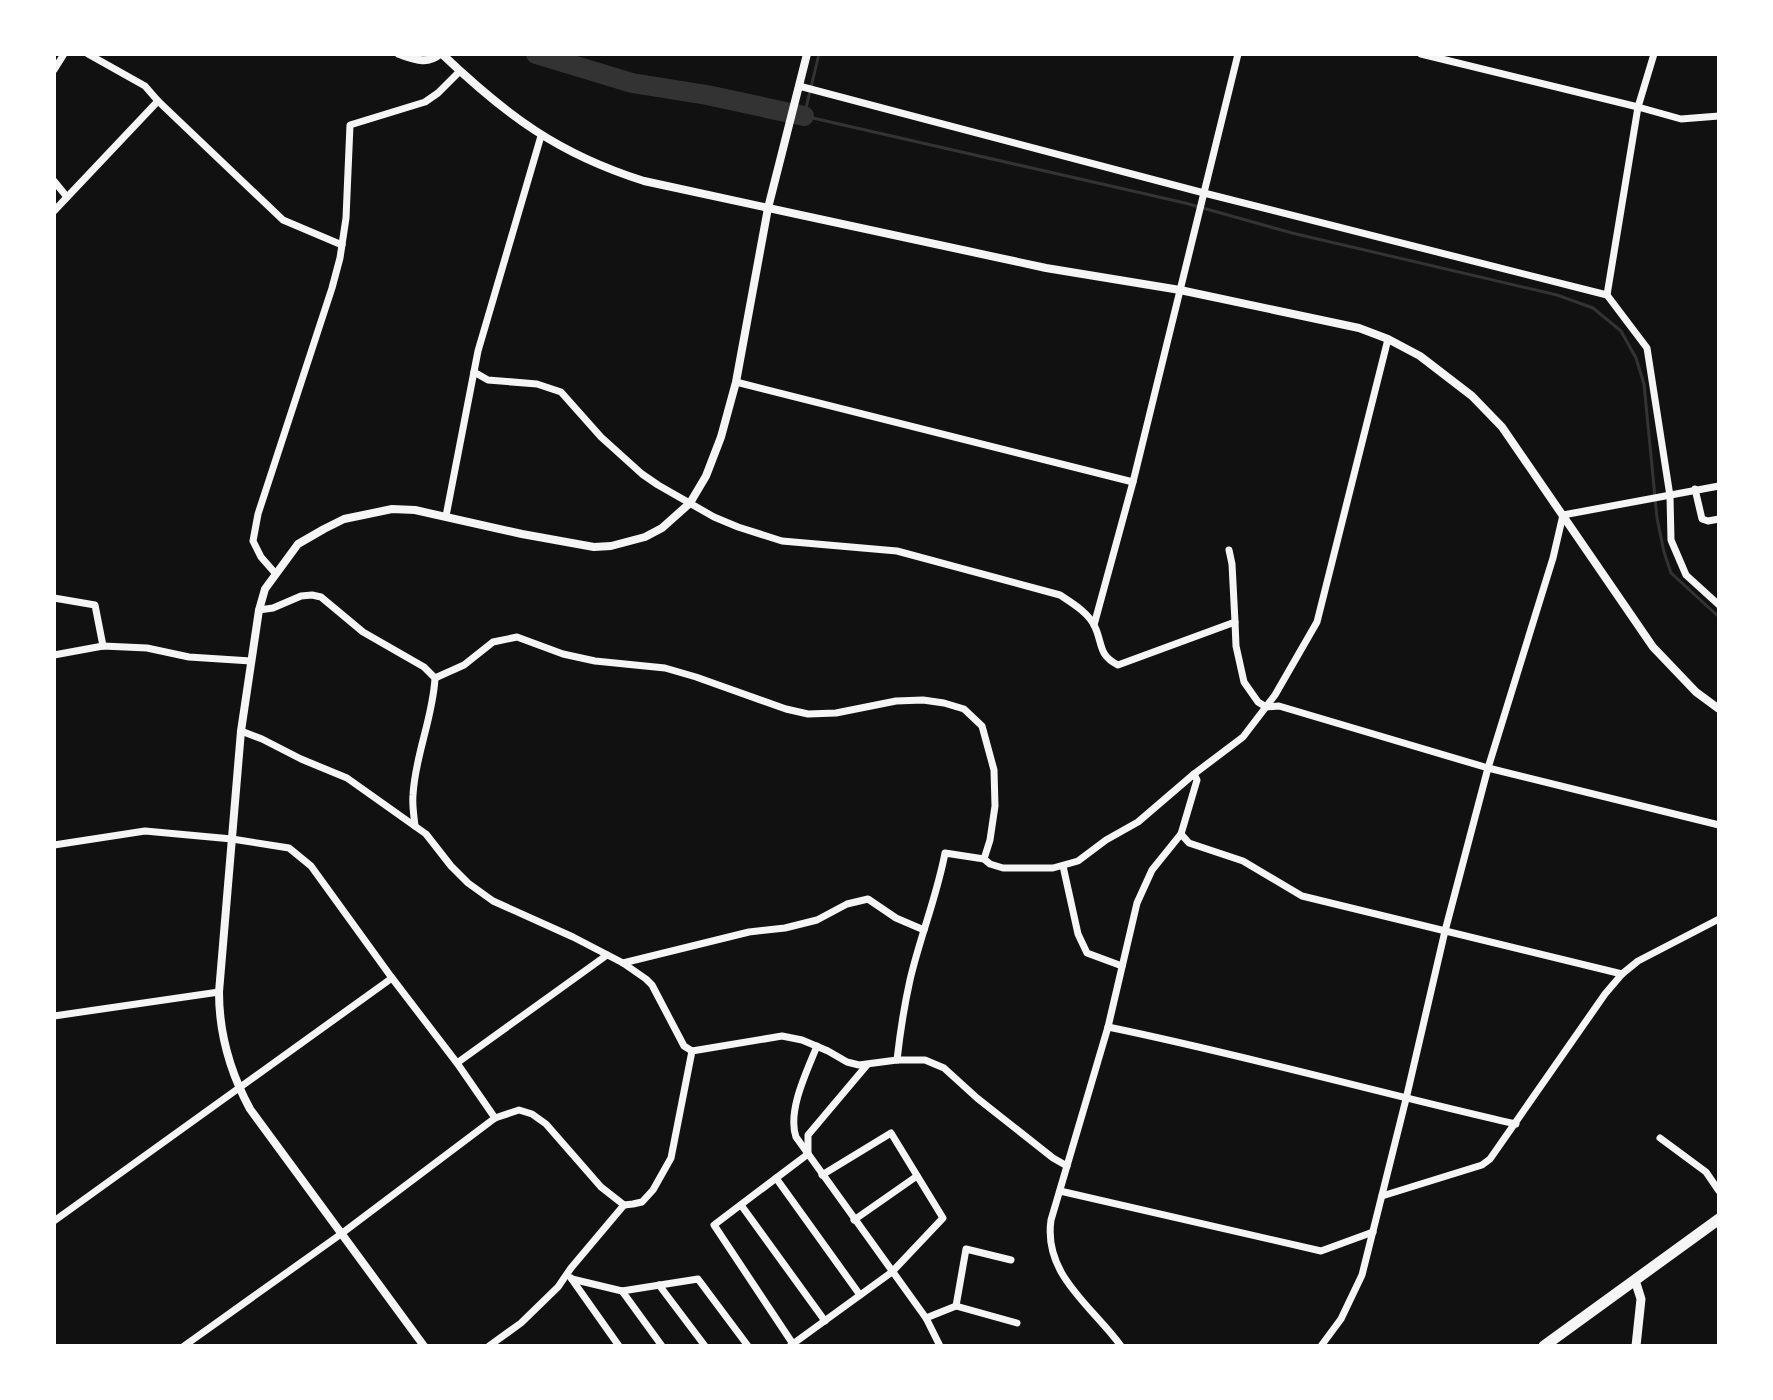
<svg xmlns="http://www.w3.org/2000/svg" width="1773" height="1400" viewBox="0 0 1773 1400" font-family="'Work Sans',sans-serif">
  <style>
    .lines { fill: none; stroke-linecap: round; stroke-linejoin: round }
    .stream { stroke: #333; stroke-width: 3 }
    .river { stroke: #333; stroke-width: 20 }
    .minor { stroke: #f5f5f5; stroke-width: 7 }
    .tertiary { stroke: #f5f5f5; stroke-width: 8 }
    .secondary { stroke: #f5f5f5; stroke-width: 9 }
    .trunk { stroke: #f5f5f5; stroke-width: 11 }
  </style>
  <rect width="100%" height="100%" fill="#111"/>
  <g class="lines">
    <!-- stream -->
    <path class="stream" d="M 819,54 L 804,116 L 1185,203 L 1292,233 L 1557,295 L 1593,308 L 1621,331 L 1636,358 L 1644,384 L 1657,518 L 1664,552 L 1671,573 L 1719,617"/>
    <!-- river -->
    <path class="river" d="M 536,54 L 632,83 L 707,95 L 804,116"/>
    <!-- minor -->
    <g class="minor">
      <path d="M 1421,54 L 1638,107 L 1681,119 L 1719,116"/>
      <path d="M 54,70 L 64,54"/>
      <path d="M 799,86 L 1204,193 L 1607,295 L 1647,348 L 1670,496 L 1671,540 L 1686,575 L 1719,605"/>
      <path d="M 158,101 L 283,220 L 342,245"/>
      <path d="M 54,181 L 67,197"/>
      <path d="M 54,211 L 158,101 L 145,86 L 88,54"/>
      <path d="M 1607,295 L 1638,107 L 1654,54"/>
      <path d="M 474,372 L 488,380 L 537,384 L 561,392 L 601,437 L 642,474 L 658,485 L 714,517 L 738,527 L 782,541 L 897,551 L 1060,595 C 1072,603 1089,613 1095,627 C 1103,644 1098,655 1118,665 L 1235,622 L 1236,646 L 1244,682 L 1258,702 L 1266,707 L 1279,706 L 1488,768 L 1719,825"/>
      <path d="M 736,382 L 1133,482"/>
      <path d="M 1695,489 L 1702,519 L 1708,521 L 1719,519"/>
      <path d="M 446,516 L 478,351 L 541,136"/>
      <path d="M 1229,550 L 1232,564 L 1235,622"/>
      <path d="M 275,573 L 261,557 L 253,541 L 258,514 L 332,288 L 340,258 L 346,218 L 350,125 L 425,102 L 438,93 L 460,71"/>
      <path d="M 54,598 L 95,605 L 103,646"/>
      <path d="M 259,610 L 273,608 L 301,596 L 312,595 L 321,597 L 363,632 L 424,667 L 435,678 C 433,718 415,755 413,795 C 412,805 414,816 415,826"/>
      <path d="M 1094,625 L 1133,482 L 1238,54"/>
      <path d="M 54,655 L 103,646 L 147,648 L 189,657 L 251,661"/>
      <path d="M 435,678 L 464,665 L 493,642 L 517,637 L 563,654 L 595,661 L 665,668 L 696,677 L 786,709 L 808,714 L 836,713 L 896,701 L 923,700 L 944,703 L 964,709 L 982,726 L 994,770 L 995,806 L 990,840 L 984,859"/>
      <path d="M 241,731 L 262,739 L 301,759 L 347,778 L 426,834 L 451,866 L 468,883 L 493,901 L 573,937 L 623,963 L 646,979 L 652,985 L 684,1046 L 692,1051 L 782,1036 L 802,1040 L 828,1051 L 847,1062 L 859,1065 L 897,1060 L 925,1060 L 944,1068 L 977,1098 L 1053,1158 L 1067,1166"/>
      <path d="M 1181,834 L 1189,843 L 1243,861 L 1302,896 L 1622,974"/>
      <path d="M 54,845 L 145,831 L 232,839 L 289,848 L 311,866 L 392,978 L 457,1063 L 495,1118"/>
      <path d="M 1063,866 L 1078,934 L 1087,953 L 1122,966"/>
      <path d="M 623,963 L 749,932 L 785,928 L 817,920 L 847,904 L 868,899 L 896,918 L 924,930"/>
      <path d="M 54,1016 L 219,992"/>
      <path d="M 1108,1027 C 1245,1055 1379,1093 1516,1124"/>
      <path d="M 817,1046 C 807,1071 787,1111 796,1137 L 926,1318 L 940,1346"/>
      <path d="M 897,1060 C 900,1033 904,1007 910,980 C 920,937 937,896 945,853 L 984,859 L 990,864 L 1003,868 L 1053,868 L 1078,861 L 1106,840 L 1138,822 L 1194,774 L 1243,737 L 1275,695 L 1317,622 L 1388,339"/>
      <path d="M 457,1063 L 607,955"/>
      <path d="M 1660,1138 L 1706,1172 L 1719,1191"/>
      <path d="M 776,1178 L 860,1295"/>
      <path d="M 1060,1191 L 1321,1251 L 1373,1232"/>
      <path d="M 1382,1196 L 1482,1165 L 1490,1159 L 1605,994 L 1622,974 L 1638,961 L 1719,919"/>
      <path d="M 741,1205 L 825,1321"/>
      <path d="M 854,1220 L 917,1176"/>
      <path d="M 54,1221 L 392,978"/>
      <path d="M 571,1278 L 619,1346"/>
      <path d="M 572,1279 L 622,1291 L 698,1279 L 748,1346"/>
      <path d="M 659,1285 L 705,1346"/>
      <path d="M 622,1291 L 662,1346"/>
      <path d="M 956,1306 L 966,1249 L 1011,1260"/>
      <path d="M 926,1318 L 956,1306 L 1017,1323"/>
      <path d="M 793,1344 L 714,1225 L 808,1154 L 808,1135 L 867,1065"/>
      <path d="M 184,1346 L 341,1234 L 495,1118 L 519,1110 L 532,1114 L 546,1124 L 601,1187 L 624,1205 L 633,1204 L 642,1202 L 653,1190 L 671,1158 L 692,1051"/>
      <path d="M 489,1346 L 521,1323 L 558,1287 L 571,1268 L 624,1205"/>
      <path d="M 790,1346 L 892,1272 L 943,1218 L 891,1133 L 822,1175"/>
      <path d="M 1121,1346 C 1092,1306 1043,1275 1051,1220 L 1108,1027 L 1137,903 L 1152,870 L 1181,834 L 1197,780 L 1194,774"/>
      <path d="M 1321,1346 L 1341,1319 L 1362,1275 L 1406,1099 L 1445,931 L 1488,768 L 1553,558 L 1563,515 L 1719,486"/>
    </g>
    <!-- tertiary -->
    <g class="tertiary">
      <path d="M 399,54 C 414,59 427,65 440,54"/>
      <path d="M 442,54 C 506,115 558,154 644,181 L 1046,268 L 1180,290 L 1359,328 L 1388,339 L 1420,356 L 1472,396 L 1502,427 L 1653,647 L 1696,692 L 1719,709"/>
      <path d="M 424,1346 L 250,1109 C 230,1072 219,1034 219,992 L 241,731 L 259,610 L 265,589 L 298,544 L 324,529 L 344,519 L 392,509 L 415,510 L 522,534 L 594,547 L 611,546 L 645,537 L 662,528 L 690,503 L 706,476 L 721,437 L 736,382 L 768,208 L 807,54"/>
    </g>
    <!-- secondary -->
    <path class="secondary" d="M 1635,1280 L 1641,1299 L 1636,1346"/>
    <!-- trunk -->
    <path class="trunk" d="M 1544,1346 L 1719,1219"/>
  </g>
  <!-- border -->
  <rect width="1773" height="1400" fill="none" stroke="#ffffff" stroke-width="112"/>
</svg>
